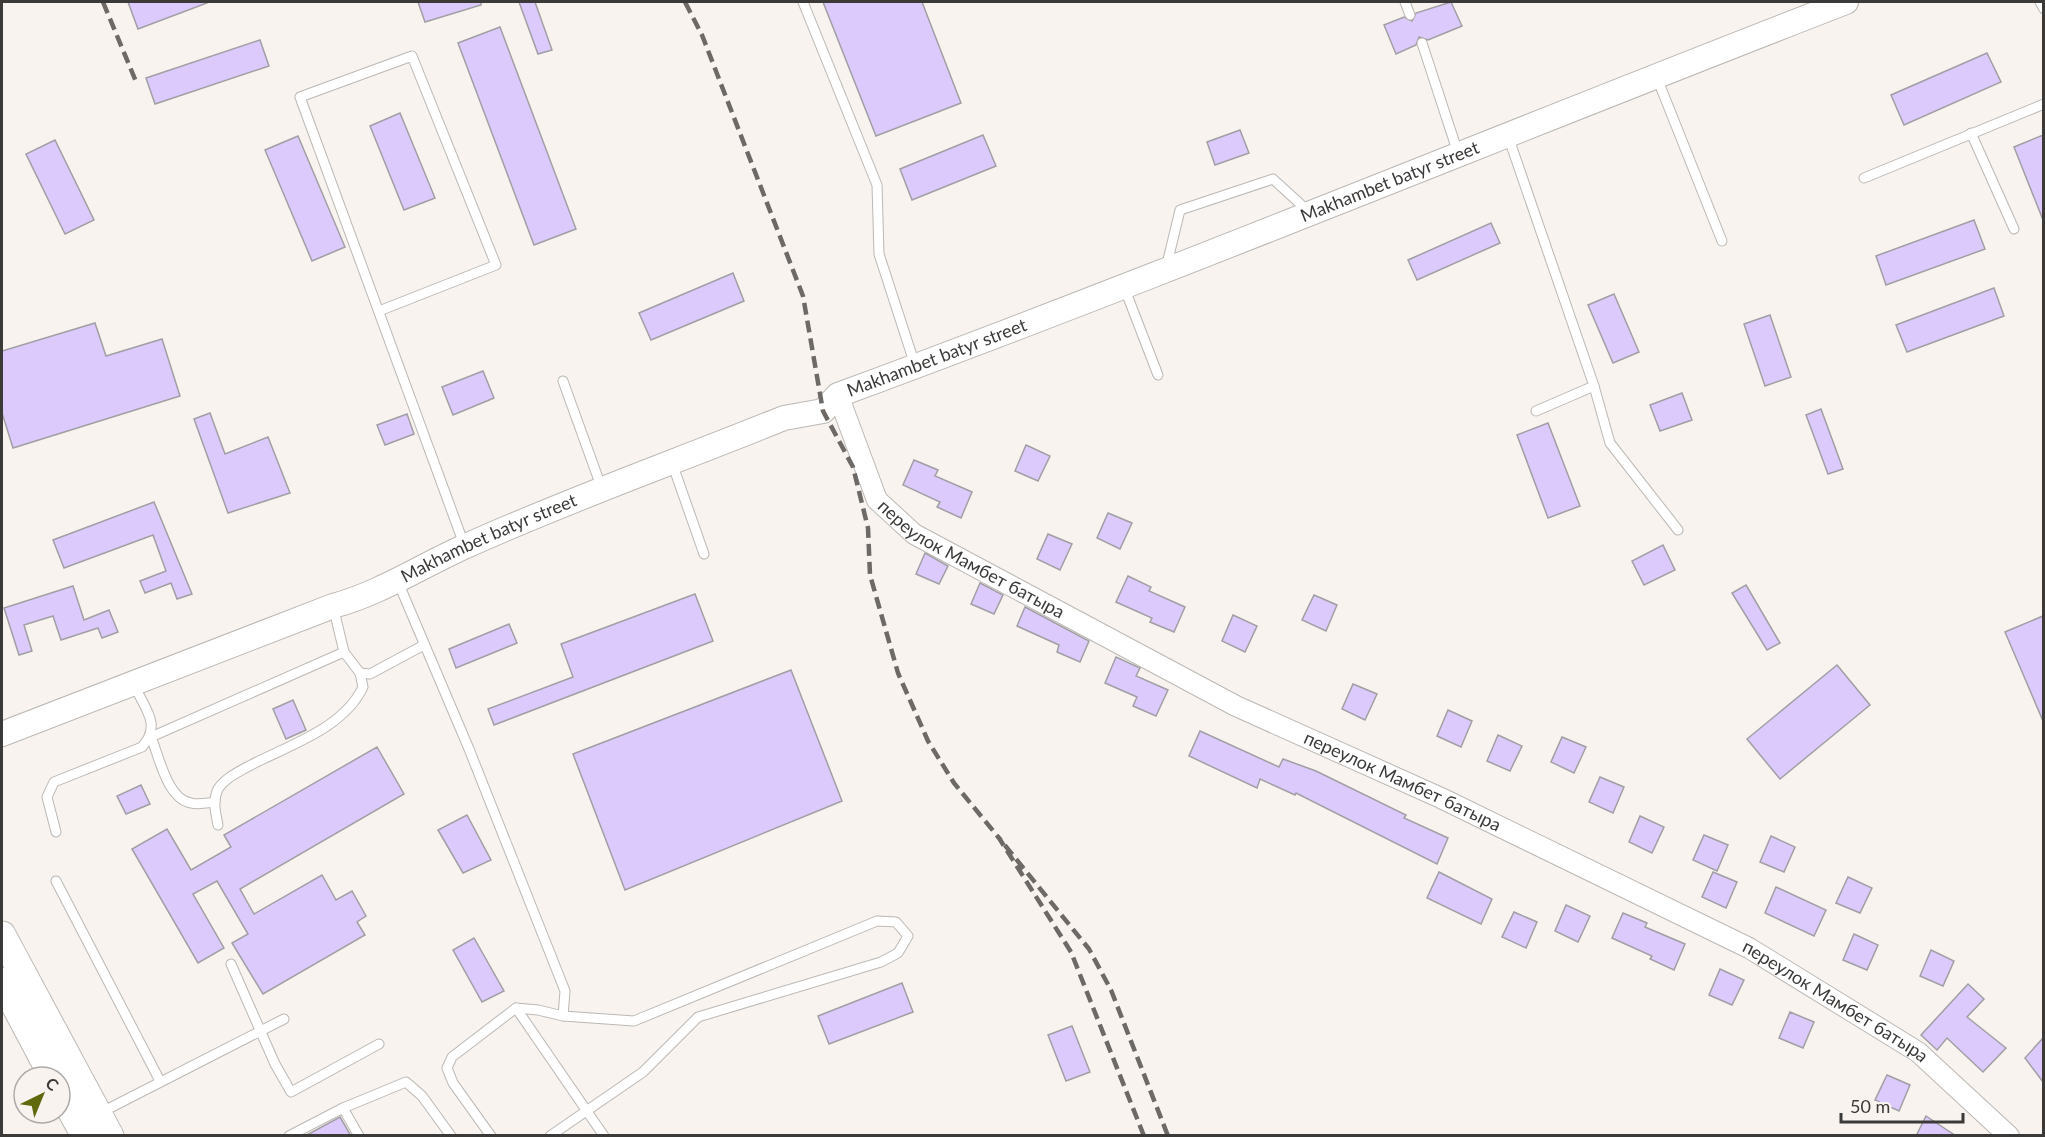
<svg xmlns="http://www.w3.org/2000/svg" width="2045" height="1137" viewBox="0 0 2045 1137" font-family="Lato,sans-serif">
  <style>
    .building { fill: #ddcafc; stroke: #a09fa4; stroke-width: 1.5 }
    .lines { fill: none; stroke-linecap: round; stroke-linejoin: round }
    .service-casing { stroke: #bcb8b4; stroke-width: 11 }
    .minor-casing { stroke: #bcb8b4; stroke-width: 22 }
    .tertiary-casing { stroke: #bcb8b4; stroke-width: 26 }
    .secondary-casing { stroke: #bcb8b4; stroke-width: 29 }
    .service { stroke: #fff; stroke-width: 9 }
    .minor { stroke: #fff; stroke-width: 20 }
    .tertiary { stroke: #fff; stroke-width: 24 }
    .secondary { stroke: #fff; stroke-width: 27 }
    .rail { stroke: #6c6966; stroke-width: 4.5; stroke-dasharray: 12 6; stroke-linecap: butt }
    .labels { text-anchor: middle; stroke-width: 4.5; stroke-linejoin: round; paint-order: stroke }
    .street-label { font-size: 18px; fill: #3c3a38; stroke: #f8f3ef }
  </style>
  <rect width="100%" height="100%" fill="#f8f3ef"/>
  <!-- building -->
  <g class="building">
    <path d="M 128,2 L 207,2 L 207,3 L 138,29 Z"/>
    <path d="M 418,2 L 481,2 L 481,5 L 425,22 Z"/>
    <path d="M 519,2 L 535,2 L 552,50 L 538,54 Z"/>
    <path d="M 823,2 L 922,2 L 961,103 L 876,136 Z"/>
    <path d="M 1451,2 L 1462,26 L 1428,40 L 1419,37 L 1416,45 L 1396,54 L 1384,25 L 1404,17 L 1412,21 L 1416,13 Z"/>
    <path d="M 500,27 L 576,229 L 534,245 L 458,43 Z"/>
    <path d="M 260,40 L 269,66 L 155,104 L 146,78 Z"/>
    <path d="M 1987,53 L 2001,82 L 1904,125 L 1891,95 Z"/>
    <path d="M 400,113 L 435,198 L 404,210 L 370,126 Z"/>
    <path d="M 1240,130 L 1249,153 L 1215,165 L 1207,142 Z"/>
    <path d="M 983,135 L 996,166 L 912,200 L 900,169 Z"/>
    <path d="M 2043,135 L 2043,220 L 2014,147 Z"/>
    <path d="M 298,136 L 345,247 L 312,261 L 265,150 Z"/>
    <path d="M 55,140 L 94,220 L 65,234 L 26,154 Z"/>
    <path d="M 1974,220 L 1985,249 L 1886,285 L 1876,256 Z"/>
    <path d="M 1491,223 L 1500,243 L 1417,280 L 1408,260 Z"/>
    <path d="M 733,273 L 744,301 L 651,340 L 639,313 Z"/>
    <path d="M 1994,288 L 2004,316 L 1907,352 L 1896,325 Z"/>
    <path d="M 1614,294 L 1639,352 L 1613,363 L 1588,305 Z"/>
    <path d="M 1770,315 L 1791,377 L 1765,386 L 1744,324 Z"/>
    <path d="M 95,323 L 106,356 L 162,339 L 180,396 L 13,448 L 2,413 L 2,351 Z"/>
    <path d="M 483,371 L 494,398 L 453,415 L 442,387 Z"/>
    <path d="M 1682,393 L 1692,420 L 1660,431 L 1650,405 Z"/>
    <path d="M 1821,409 L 1843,469 L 1828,474 L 1806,415 Z"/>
    <path d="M 210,413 L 225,454 L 268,437 L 290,493 L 228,513 L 194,419 Z"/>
    <path d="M 407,414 L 414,434 L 385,445 L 377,425 Z"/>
    <path d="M 1548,423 L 1580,506 L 1548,518 L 1517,435 Z"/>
    <path d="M 1026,445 L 1050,456 L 1038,481 L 1015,471 Z"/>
    <path d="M 914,460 L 938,470 L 935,476 L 972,492 L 961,518 L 937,507 L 940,502 L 903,485 Z"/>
    <path d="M 154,502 L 192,594 L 177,599 L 171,583 L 145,593 L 140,581 L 166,571 L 153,535 L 64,568 L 53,540 Z"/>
    <path d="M 1108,513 L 1132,523 L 1120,549 L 1097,538 Z"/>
    <path d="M 1048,534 L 1072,544 L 1060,570 L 1037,559 Z"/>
    <path d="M 1663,545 L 1675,570 L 1644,585 L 1632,561 Z"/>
    <path d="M 925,553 L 948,566 L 939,584 L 916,574 Z"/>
    <path d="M 1128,576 L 1151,587 L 1149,591 L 1185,607 L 1174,632 L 1150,622 L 1152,618 L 1116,602 Z"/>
    <path d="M 980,583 L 1003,595 L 994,614 L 971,604 Z"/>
    <path d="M 1746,585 L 1780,643 L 1767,650 L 1732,593 Z"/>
    <path d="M 73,586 L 84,620 L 109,610 L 118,632 L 102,638 L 98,628 L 61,640 L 53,616 L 24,625 L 32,651 L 19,655 L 4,608 Z"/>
    <path d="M 695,594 L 713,641 L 494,725 L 488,709 L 573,677 L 561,644 Z"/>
    <path d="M 1314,595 L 1337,605 L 1326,631 L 1302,620 Z"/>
    <path d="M 1025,607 L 1089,641 L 1080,662 L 1057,652 L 1059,645 L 1017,626 Z"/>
    <path d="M 1233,615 L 1257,626 L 1245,652 L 1222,641 Z"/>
    <path d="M 2043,616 L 2043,721 L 2005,632 Z"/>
    <path d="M 509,624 L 517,643 L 456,668 L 449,649 Z"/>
    <path d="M 1116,657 L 1140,668 L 1136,676 L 1168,690 L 1156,716 L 1133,706 L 1137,697 L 1105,683 Z"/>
    <path d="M 1837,665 L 1870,705 L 1780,779 L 1747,739 Z"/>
    <path d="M 791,670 L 842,801 L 625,890 L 573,754 Z"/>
    <path d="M 1353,684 L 1377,694 L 1365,720 L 1342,709 Z"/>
    <path d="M 293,700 L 306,730 L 286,739 L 273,709 Z"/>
    <path d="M 1448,710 L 1472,721 L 1461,747 L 1437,736 Z"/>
    <path d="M 1200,731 L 1279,767 L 1283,759 L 1316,771 L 1406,815 L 1404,818 L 1448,838 L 1437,864 L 1296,793 L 1295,795 L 1260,779 L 1257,788 L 1189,756 Z"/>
    <path d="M 1498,735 L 1522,746 L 1510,771 L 1487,761 Z"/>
    <path d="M 1562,737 L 1586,747 L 1574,773 L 1551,762 Z"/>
    <path d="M 377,747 L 404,794 L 240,889 L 254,914 L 322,875 L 336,900 L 352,891 L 366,916 L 357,922 L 365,935 L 263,994 L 232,943 L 248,934 L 217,881 L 193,894 L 224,948 L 198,963 L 132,849 L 167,829 L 191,870 L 231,847 L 224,835 Z"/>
    <path d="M 1600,777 L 1624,787 L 1613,813 L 1589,802 Z"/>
    <path d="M 141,785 L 150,804 L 126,814 L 117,796 Z"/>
    <path d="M 467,815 L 491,860 L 463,873 L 438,830 Z"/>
    <path d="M 1640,816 L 1664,827 L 1652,853 L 1629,842 Z"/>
    <path d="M 1704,835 L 1728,845 L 1717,871 L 1693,860 Z"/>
    <path d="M 1771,836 L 1795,847 L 1784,872 L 1760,862 Z"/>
    <path d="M 1439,872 L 1492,899 L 1481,924 L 1427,898 Z"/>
    <path d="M 1713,872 L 1737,882 L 1726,908 L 1702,897 Z"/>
    <path d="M 1848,877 L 1872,888 L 1860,913 L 1836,903 Z"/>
    <path d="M 1776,887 L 1826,910 L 1814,936 L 1765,913 Z"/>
    <path d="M 1566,905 L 1590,916 L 1578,942 L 1555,931 Z"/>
    <path d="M 1514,912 L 1537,922 L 1526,948 L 1502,937 Z"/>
    <path d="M 1623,913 L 1647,923 L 1645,927 L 1685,944 L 1674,970 L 1650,959 L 1652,956 L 1612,938 Z"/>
    <path d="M 1854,934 L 1878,945 L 1867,970 L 1843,960 Z"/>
    <path d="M 474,938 L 504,991 L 482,1002 L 453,950 Z"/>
    <path d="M 1931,950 L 1954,961 L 1943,986 L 1920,976 Z"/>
    <path d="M 1720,969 L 1744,980 L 1732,1005 L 1709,995 Z"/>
    <path d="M 902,983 L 913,1012 L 829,1044 L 818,1016 Z"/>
    <path d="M 1968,984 L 1984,999 L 1967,1017 L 2006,1048 L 1983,1072 L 1947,1038 L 1937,1050 L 1921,1035 Z"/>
    <path d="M 1790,1012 L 1814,1022 L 1803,1048 L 1779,1038 Z"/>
    <path d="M 1072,1026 L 1090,1072 L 1066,1081 L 1048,1035 Z"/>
    <path d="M 2043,1038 L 2043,1082 L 2025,1058 Z"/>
    <path d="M 1887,1075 L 1910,1085 L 1899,1111 L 1875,1100 Z"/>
    <path d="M 1926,1116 L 1956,1136 L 1916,1136 Z"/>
    <path d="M 340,1117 L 351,1136 L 305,1136 Z"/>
  </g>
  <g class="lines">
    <!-- service casing -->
    <g class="service-casing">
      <g id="service">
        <path d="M 803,2 L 877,185 L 879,254 L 915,365"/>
        <path d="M 1405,2 L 1410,15"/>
        <path d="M 2040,2 L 2044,9"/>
        <path d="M 1422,43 L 1458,153"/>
        <path d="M 1657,78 L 1722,241"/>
        <path d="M 1971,133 L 2014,229"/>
        <path d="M 1508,136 L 1594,386 L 1610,443 L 1678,530"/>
        <path d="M 1864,178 L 2044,104"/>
        <path d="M 1166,268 L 1180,210 L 1273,179 L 1308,211"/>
        <path d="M 1124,287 L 1158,375"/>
        <path d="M 379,311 L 496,265 L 412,56 L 300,97 L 465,547"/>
        <path d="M 563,381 L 602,489"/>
        <path d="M 1536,411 L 1594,386"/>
        <path d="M 672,463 L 704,554"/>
        <path d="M 398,582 L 469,749 L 565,991 L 563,1016 L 538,1010 L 516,1008 L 452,1057 L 447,1068 L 453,1083 L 491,1136"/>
        <path d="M 333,606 L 344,652 L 360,673 L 370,674 L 424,645"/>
        <path d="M 215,802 C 207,803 198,805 191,803 C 167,799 159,756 151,737 L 344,652"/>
        <path d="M 218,825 C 216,814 212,801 218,789 C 225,778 240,771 251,765 C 289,745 343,729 363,687 L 360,673"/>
        <path d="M 56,832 L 47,797 L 54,782 L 142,747 C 162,725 145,709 134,685"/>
        <path d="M 56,881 L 160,1081"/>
        <path d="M 231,964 L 275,1064 L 291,1092 L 379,1044"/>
        <path d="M 516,1008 L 604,1136"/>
        <path d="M 343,1108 L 359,1136"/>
        <path d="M 100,1113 L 284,1019"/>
        <path d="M 289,1136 L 343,1108 L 406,1082 L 422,1096 L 451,1136"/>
        <path d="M 550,1136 L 643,1072 L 698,1017 L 881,962 L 898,953 L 908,936 L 896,922 L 877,921 L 634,1021 L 563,1016"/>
      </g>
    </g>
    <!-- minor casing -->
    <g class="minor-casing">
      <g id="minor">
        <path id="s1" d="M 838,395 L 877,500 L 914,534 L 1236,706 L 1441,798 L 1749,948 L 1918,1052 L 2009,1136"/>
      </g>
    </g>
    <!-- tertiary casing -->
    <g class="tertiary-casing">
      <g id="tertiary">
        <path id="s2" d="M 2,734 L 333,606 C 381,593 421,566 466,546 C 570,499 678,461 784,418 L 823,411 L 838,395 C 1177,270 1510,132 1846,2"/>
      </g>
    </g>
    <!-- secondary casing -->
    <g class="secondary-casing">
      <g id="secondary">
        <path d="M 2,935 L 110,1136"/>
        <path d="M 2,981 L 53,1077"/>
        <path d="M 60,1090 L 85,1136"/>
      </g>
    </g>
    <!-- service -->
    <use href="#service" class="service"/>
    <!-- minor -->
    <use href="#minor" class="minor"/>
    <!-- tertiary -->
    <use href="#tertiary" class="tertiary"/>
    <!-- secondary -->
    <use href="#secondary" class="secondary"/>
    <!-- rail -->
    <g class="rail">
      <path d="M 103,2 L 137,84"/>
      <path d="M 685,2 L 702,35 L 803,296 L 823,411 L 853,467 L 868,528 L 870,575 L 898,673 L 928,741 L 954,783 L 999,838"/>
      <path d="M 1144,1136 L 1071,952 L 999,838 L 1089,949 L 1111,990 L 1168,1136"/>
    </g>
  </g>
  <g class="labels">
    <!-- street labels -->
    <g class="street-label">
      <text dy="6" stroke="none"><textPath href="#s2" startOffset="1497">Makhambet batyr street</textPath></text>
      <text dy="6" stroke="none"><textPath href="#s2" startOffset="1011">Makhambet batyr street</textPath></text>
      <text dy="6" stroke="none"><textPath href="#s2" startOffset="525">Makhambet batyr street</textPath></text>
      <text dy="6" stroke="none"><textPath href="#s1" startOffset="224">переулок Мамбет батыра</textPath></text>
      <text dy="6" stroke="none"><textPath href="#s1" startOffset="710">переулок Мамбет батыра</textPath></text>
      <text dy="6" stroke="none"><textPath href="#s1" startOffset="1196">переулок Мамбет батыра</textPath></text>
    </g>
  </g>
  <!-- border -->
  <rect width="2045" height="1137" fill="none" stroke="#3c3a38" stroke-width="6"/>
  <!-- north arrow -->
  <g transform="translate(42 1095) rotate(43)"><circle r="28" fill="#f8f3ef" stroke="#ada9a6" stroke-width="1.5"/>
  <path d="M0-4.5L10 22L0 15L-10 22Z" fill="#60690d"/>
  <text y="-9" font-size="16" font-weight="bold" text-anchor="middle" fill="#3c3a38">С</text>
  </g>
  <!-- scale -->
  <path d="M1841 1113v9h122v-9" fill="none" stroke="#3c3a38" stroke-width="3"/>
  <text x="1850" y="1113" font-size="18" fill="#3c3a38" stroke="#f8f3ef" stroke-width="4.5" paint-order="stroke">50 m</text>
</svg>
